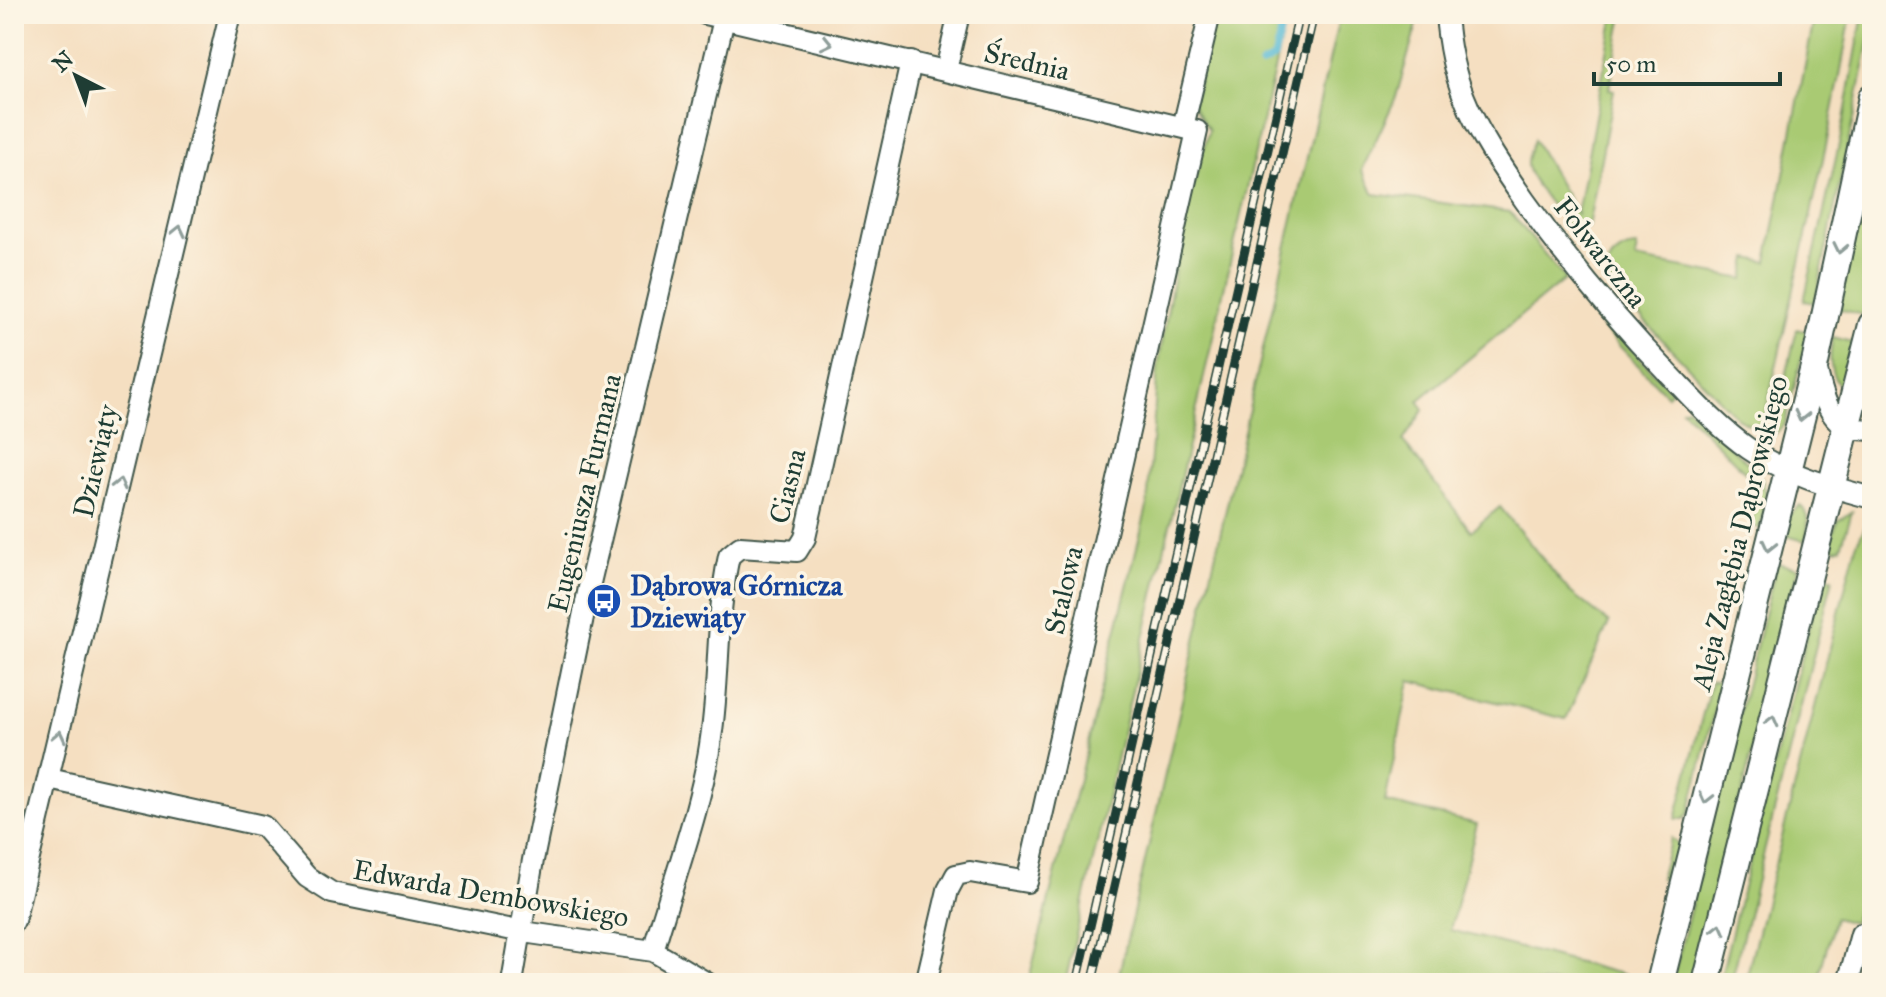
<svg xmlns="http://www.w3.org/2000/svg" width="1886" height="997" viewBox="0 0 1886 997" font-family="'IM FELL Great Primer',serif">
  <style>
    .green { fill: #a9ca73; stroke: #648454; stroke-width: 2 }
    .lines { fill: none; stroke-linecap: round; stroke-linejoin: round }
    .stream { stroke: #56bad5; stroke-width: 7 }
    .minor-casing { stroke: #3f5549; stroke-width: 24 }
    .tertiary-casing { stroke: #3f5549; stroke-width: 30 }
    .minor { stroke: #fff; stroke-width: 20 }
    .tertiary { stroke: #fff; stroke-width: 26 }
    .rail-casing { stroke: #1f3d34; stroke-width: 9 }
    .rail { stroke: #fcf5e5; stroke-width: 6; stroke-dasharray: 18; stroke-linecap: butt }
    .oneway { stroke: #8f9e9a }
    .labels { text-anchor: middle; stroke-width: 7; stroke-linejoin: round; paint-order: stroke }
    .street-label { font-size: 28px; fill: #1f3d34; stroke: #fcf5e5 }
    .transit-label { font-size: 28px; font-weight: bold; fill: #164399; stroke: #fcf5e5; text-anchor: start }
  </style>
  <rect width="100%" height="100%" fill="#fcf5e5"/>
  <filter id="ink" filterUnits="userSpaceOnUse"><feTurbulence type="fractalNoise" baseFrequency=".0125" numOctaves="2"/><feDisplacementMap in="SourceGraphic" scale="16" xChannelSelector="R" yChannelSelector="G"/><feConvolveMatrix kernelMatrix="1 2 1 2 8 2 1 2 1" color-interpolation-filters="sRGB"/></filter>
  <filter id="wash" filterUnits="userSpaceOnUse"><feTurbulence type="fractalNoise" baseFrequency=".006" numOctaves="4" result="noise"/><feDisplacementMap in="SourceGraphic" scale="32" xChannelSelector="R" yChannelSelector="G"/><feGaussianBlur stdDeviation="1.8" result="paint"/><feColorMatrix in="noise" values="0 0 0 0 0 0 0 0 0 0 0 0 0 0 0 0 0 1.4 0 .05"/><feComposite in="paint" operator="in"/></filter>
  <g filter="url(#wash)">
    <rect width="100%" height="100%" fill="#f5dfc1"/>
    <!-- green -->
    <g class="green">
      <path d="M 1215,14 L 1287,14 L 1065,983 L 1028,983 L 1147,507 L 1158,366 L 1184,217 L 1209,130 L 1193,104 Z"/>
      <path d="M 1340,14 L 1420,14 L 1396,97 L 1362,170 L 1374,194 L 1510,212 L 1565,279 L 1418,401 L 1424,409 L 1403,441 L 1471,531 L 1500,507 L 1569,591 L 1609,623 L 1566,719 L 1410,681 L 1385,802 L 1477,824 L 1450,930 L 1625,975 L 1622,983 L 1117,983 Z"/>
      <path d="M 1614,14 L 1623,14 L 1609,89 L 1614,90 L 1588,227 L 1576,231 C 1564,223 1528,179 1527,165 C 1526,157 1531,147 1534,140 L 1577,214 Z"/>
      <path d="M 1815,14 L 1851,14 C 1828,151 1794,285 1764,420 L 1755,427 L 1737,418 L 1613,288 L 1607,269 C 1610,256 1624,247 1637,247 L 1635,259 L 1744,279 L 1748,258 L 1767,262 Z"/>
      <path d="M 1863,14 L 1872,14 L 1872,28 L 1815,303 L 1804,301 L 1842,131 Z"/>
      <path d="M 1872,155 L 1872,275 L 1863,315 L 1839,309 Z"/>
      <path d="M 1607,324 L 1671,391 L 1667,395 L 1602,328 Z"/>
      <path d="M 1797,329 L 1808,332 L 1785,424 L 1772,437 Z"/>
      <path d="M 1833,337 L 1856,343 L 1843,389 C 1828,375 1829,356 1833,337 Z"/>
      <path d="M 1687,407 L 1750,465 L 1748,469 L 1750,477 L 1682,409 Z"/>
      <path d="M 1762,479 L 1767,496 L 1760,529 L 1751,524 Z"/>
      <path d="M 1800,505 C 1810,515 1809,528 1805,541 L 1783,535 L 1789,515 Z"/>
      <path d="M 1852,512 L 1841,547 L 1837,549 L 1829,547 L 1837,521 Z"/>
      <path d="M 1872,512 L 1872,908 L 1858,905 L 1853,923 L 1835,918 L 1817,983 L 1745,983 L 1856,545 Z"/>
      <path d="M 1777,563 L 1798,568 L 1694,983 L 1672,983 Z"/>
      <path d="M 1822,575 L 1833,578 L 1731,983 L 1719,983 Z"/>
      <path d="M 1711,682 L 1721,684 L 1689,813 L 1684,819 L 1676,819 Z"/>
      <path d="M 1671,838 L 1680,846 L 1674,872 L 1670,879 L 1660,879 Z"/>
    </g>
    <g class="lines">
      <!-- stream -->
      <path class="stream" d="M 1261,65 L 1274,58 L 1285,14"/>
    </g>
  </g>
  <g filter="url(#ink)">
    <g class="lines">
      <!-- minor casing -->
      <g class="minor-casing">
        <g id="minor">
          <path d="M 705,14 L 1197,131 L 1027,882 L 970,872 L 956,875 L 948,890 L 926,983"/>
          <path d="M 1446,14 C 1448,42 1453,70 1464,97 C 1479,135 1502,168 1525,201 C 1569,263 1617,320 1669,374 C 1694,400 1719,428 1749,449 C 1785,474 1830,487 1872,498"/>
          <path d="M 946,70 L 959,14"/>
          <path d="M 1183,127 L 1210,14"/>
          <path d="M 1815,363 C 1820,382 1825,416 1846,426 C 1853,430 1864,429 1872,430"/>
          <path d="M 49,779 L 263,826 L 307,877 L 332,893 L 523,932 L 653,951 L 707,983"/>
          <path d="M 14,921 L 230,14"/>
          <path d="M 653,951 C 672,884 702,806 711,738 C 720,678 716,616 729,556 L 740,547 L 797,551 L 805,538 L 911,62"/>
          <path d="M 512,983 L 533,860 L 590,583 L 724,19"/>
          <path d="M 1848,983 L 1861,934 L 1872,936"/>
        </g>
      </g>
      <!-- tertiary casing -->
      <g class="tertiary-casing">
        <g id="tertiary">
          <path d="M 1660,983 L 1815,363 L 1872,97"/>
          <path d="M 1706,983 L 1872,325"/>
        </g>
      </g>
      <!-- minor -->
      <use href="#minor" class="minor"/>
      <!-- tertiary -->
      <use href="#tertiary" class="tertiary"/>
      <!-- rail casing -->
      <g class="rail-casing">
        <g id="rail">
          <path d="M 1077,983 L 1299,14"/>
          <path d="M 1092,983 L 1314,14"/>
        </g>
      </g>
      <!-- rail -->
      <use href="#rail" class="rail"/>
    </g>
    <!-- one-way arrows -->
    <defs><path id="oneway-chevron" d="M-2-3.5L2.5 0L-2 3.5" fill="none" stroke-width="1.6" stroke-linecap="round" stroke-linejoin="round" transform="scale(2)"/></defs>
    <g class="oneway">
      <use href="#oneway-chevron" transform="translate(827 43) rotate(13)"/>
      <use href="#oneway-chevron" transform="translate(179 231) rotate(-77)"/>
      <use href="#oneway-chevron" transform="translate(1840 248) rotate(102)"/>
      <use href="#oneway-chevron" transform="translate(1801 416) rotate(104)"/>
      <use href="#oneway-chevron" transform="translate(119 484) rotate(-77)"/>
      <use href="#oneway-chevron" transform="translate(1769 546) rotate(103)"/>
      <use href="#oneway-chevron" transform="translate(1772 721) rotate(-76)"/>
      <use href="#oneway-chevron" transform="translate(59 736) rotate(-77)"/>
      <use href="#oneway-chevron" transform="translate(1706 798) rotate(104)"/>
      <use href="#oneway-chevron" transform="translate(1719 929) rotate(-76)"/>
    </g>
  </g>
  <!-- icons -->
  <defs>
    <g id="bus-disc" transform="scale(1.8)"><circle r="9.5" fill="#1a4fb4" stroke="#fcf5e5"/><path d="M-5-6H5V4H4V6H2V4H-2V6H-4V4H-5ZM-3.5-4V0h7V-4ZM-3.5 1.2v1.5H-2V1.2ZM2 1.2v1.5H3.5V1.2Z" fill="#fff"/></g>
  </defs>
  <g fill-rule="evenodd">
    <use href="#bus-disc" x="604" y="601"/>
  </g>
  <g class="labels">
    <!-- street labels -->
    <g class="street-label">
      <text transform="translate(1027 61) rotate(13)" y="10">Średnia</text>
      <text transform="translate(1601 252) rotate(52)" y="10">Folwarczna</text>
      <text transform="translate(95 461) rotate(-77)" y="10">Dziewiąty</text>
      <text transform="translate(787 486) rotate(-76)" y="10">Ciasna</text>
      <text transform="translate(584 493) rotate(-77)" y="10">Eugeniusza Furmana</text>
      <text transform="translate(1739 533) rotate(-76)" y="10">Aleja Zagłębia Dąbrowskiego</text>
      <text transform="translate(1063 590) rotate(-77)" y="10">Stalowa</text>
      <text transform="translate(491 893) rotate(10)" y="10">Edwarda Dembowskiego</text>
    </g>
    <!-- transit labels -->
    <g class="transit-label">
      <text x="630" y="595">Dąbrowa Górnicza<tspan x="630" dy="32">Dziewiąty</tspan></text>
    </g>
  </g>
  <!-- margin -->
  <rect width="1886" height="997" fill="none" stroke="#fcf5e5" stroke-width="48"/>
  <!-- north arrow -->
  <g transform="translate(76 76) rotate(318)" stroke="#fcf5e5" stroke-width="6" paint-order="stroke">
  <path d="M0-6L14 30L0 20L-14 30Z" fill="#1f3d34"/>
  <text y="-12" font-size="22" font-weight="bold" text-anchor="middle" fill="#1f3d34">N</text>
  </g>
  <!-- scale -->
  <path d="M1594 72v12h186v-12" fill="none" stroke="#1f3d34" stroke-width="4"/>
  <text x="1606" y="72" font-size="24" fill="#1f3d34" stroke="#fcf5e5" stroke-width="6" paint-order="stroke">50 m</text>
</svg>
